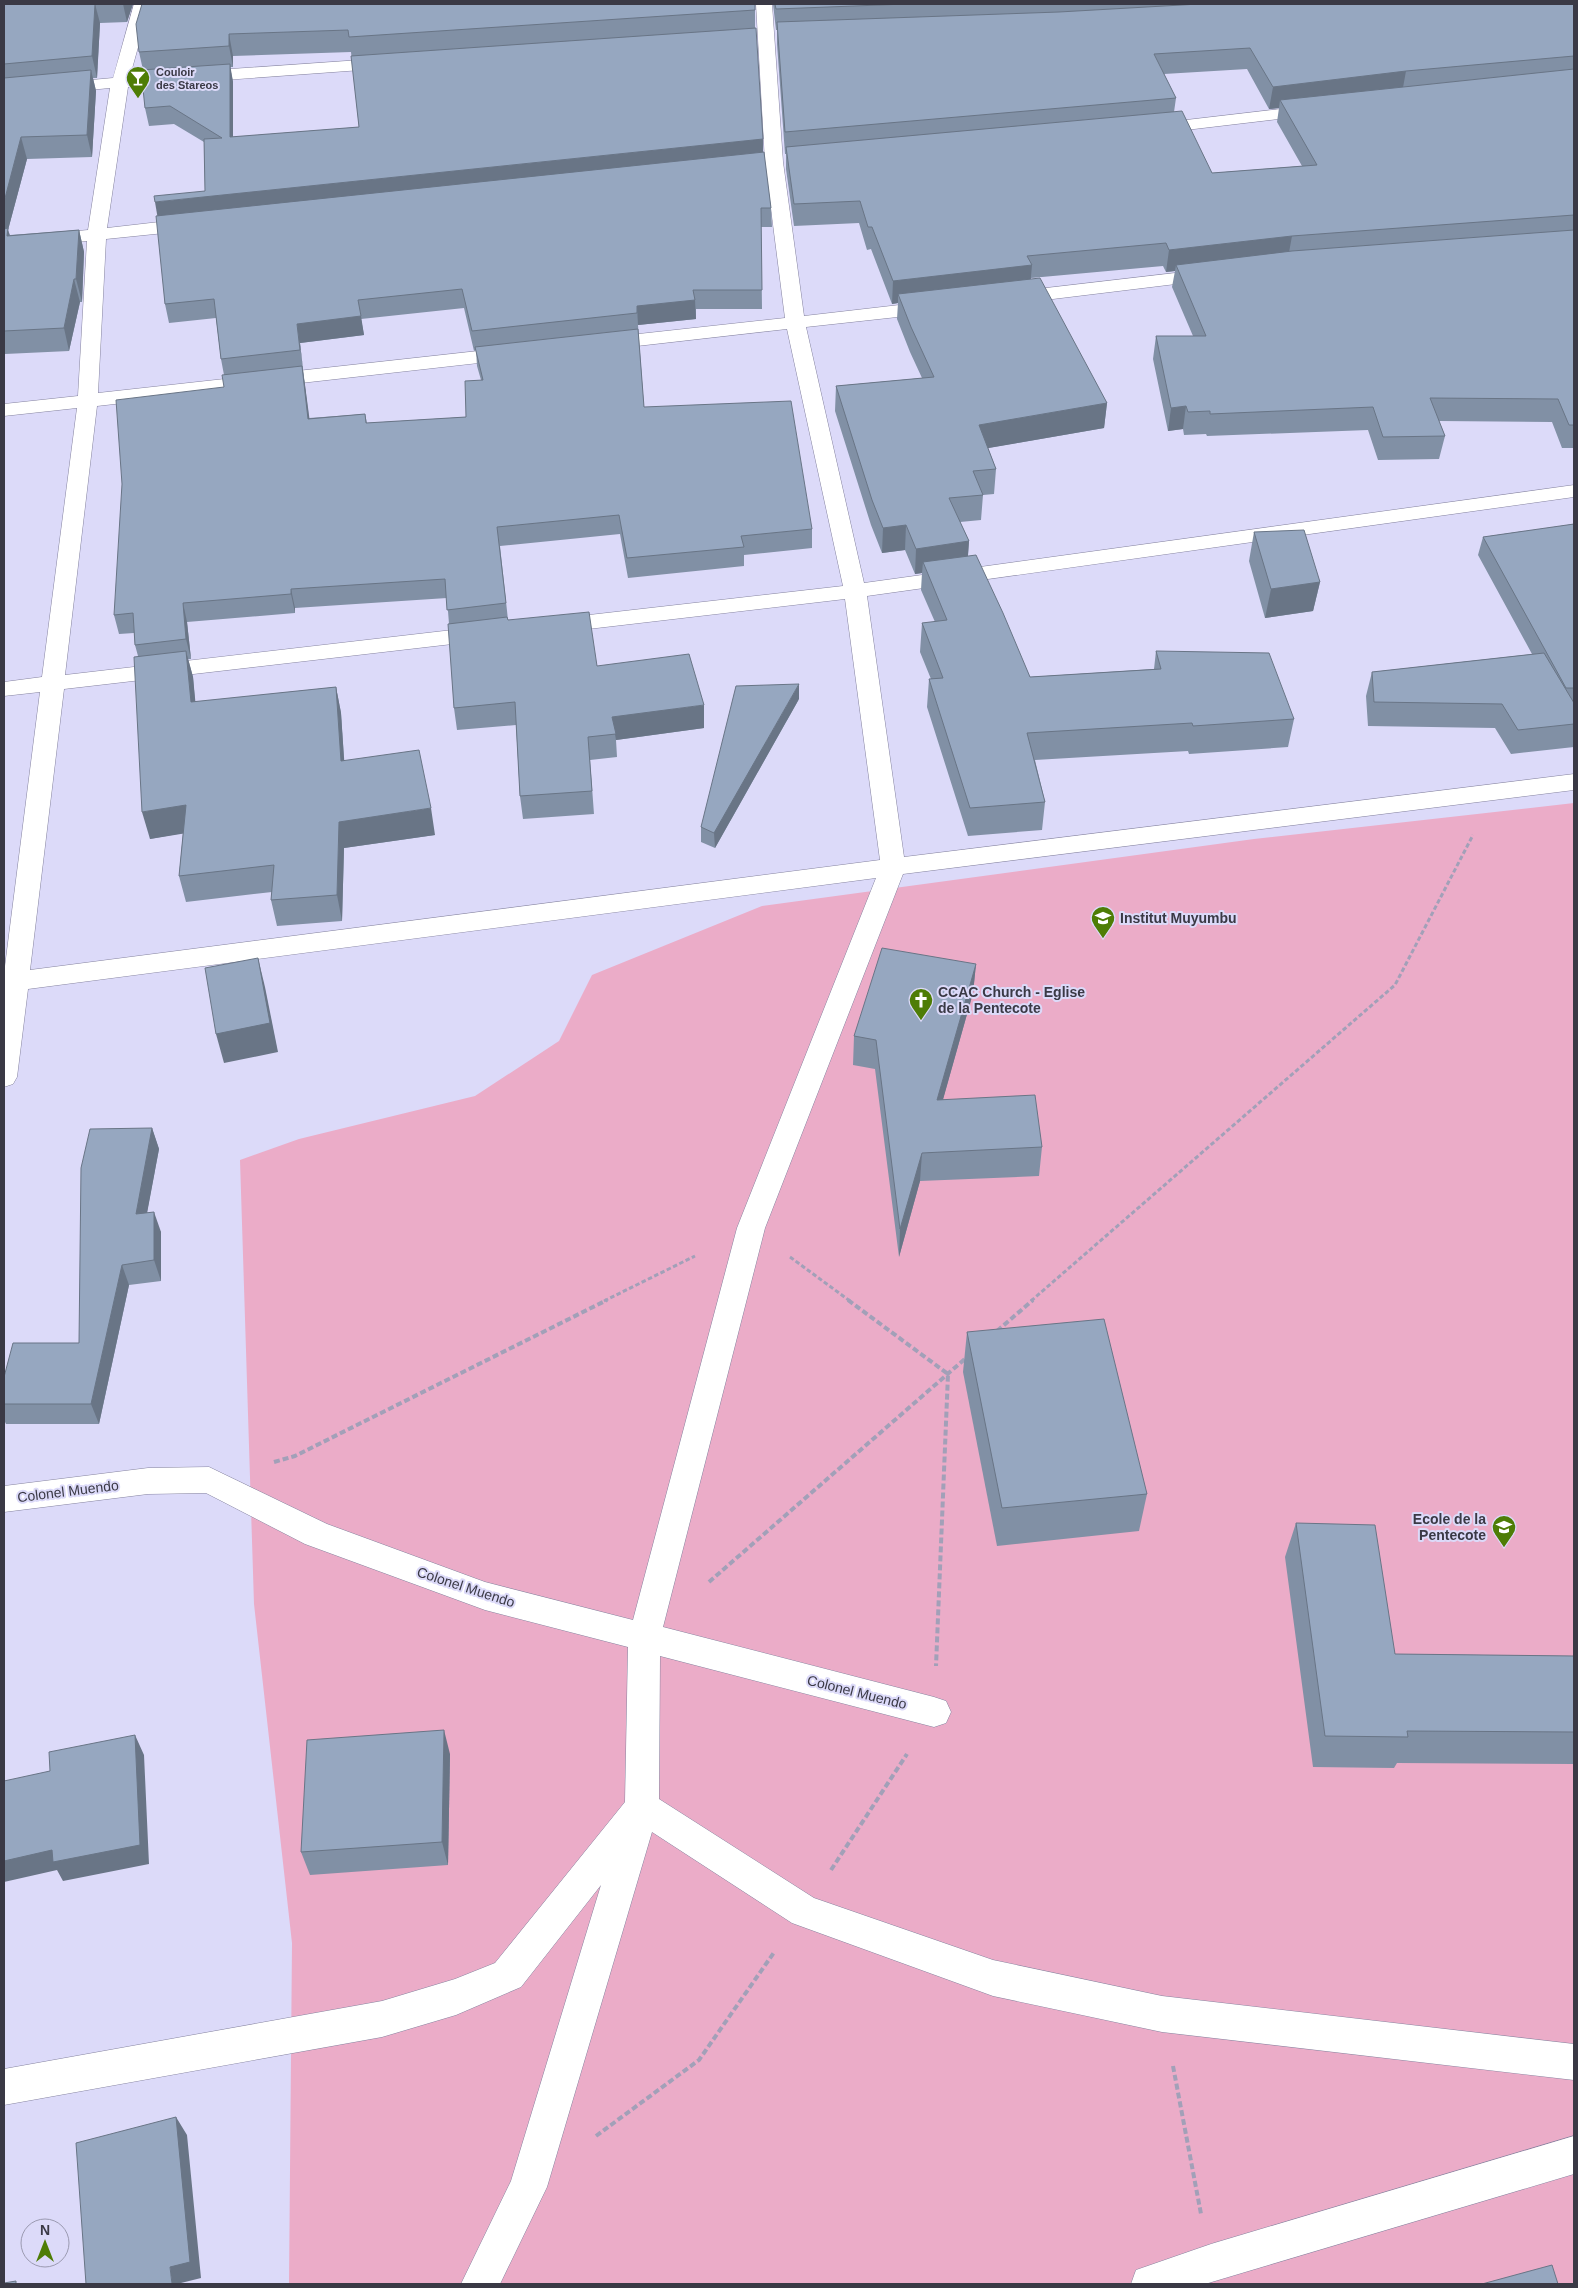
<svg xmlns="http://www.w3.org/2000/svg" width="1578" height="2288" viewBox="0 0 1578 2288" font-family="Helvetica,sans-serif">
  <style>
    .green { fill: #ebacc8 }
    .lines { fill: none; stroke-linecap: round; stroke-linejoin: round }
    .street-casing { stroke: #85839f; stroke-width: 1 }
    .path-far1 { stroke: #a2a0b8; stroke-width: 3; stroke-dasharray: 4.5 2.5; stroke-linecap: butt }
    .path { stroke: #a2a0b8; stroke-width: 4; stroke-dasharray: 6 3; stroke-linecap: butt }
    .street { fill: #fff; fill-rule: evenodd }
    .wall { fill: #8190a5; fill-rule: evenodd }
    .shaded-wall { fill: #697586 }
    .building { fill: #96a7c0; stroke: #697586 }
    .labels { text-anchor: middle; stroke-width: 4; stroke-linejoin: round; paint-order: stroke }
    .far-poi-label { font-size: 11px; font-weight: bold; fill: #3a3945; stroke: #dcdaf9; text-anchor: start }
    .poi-label { font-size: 14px; font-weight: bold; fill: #3a3945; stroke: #dcdaf9; text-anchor: start }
    .street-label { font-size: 14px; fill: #3a3945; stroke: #dcdaf9 }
  </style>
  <rect width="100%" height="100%" fill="#dcdaf9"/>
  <!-- green -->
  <path class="green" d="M 1574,803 L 1574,2284 L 289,2284 L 292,1943 L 254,1604 L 240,1160 L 299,1139 L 475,1096 L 559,1041 L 592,975 L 762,906 L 1254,839 Z"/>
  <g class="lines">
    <!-- street casing -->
    <g class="street-casing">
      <g id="street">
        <path d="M 134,4 L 150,4 L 130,76 L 389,58 L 395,59 L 398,63 L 395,67 L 389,68 L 128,87 L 107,228 L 194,218 L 201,220 L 203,224 L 201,228 L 194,230 L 106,239 L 98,393 L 514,347 L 521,349 L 524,353 L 521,357 L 514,359 L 97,406 L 65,675 L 487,626 L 495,628 L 498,633 L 495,638 L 487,640 L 64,689 L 30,970 L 880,860 L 845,599 L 554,633 L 546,631 L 543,626 L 546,621 L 554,619 L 843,586 L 787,329 L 602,350 L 595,348 L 592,344 L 595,340 L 602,338 L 785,318 L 765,162 L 756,4 L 772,4 L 783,162 L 804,316 L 934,301 L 941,303 L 944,307 L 941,311 L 934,313 L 806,327 L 864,583 L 1574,485 L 1574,497 L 867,596 L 904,857 L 1574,774 L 1574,790 L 903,874 L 765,1228 L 663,1627 L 934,1697 L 946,1701 L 951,1712 L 946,1723 L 934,1727 L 660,1656 L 659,1799 L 814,1898 L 993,1960 L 1162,1996 L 1574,2044 L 1574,2080 L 1162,2032 L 993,1996 L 792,1923 L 652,1832 L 547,2187 L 500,2284 L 461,2284 L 511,2181 L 601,1885 L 521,1987 L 456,2015 L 382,2037 L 4,2105 L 4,2069 L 382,2001 L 455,1979 L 495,1963 L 625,1802 L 628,1647 L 485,1610 L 305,1544 L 206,1493 L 148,1494 L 4,1512 L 4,1486 L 148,1468 L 209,1467 L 327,1524 L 485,1582 L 633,1620 L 737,1228 L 876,878 L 28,989 L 17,1077 L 13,1084 L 4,1087 L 4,974 L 40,692 L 4,696 L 4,682 L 42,677 L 77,408 L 4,416 L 4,404 L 78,396 L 87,241 L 4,250 L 4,238 L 88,230 L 110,88 L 4,98 L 4,88 L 113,78 Z"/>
        <path d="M 1315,105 L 1321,106 L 1324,110 L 1321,114 L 1152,134 L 1146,133 L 1143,129 L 1146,125 L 1152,124 Z"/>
        <path d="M 1210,269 L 1217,271 L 1220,275 L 1217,279 L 1012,304 L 1005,302 L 1002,298 L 1005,294 L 1012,292 Z"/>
        <path d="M 1574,2136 L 1574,2174 L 1205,2284 L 1131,2284 L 1136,2270 L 1211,2244 Z"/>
      </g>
    </g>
    <!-- path-far1 -->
    <g class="path-far1">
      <path d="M 790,1257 L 850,1301"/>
      <path d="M 604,1301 L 695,1256"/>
      <path d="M 1031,1301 L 1395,985 L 1473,835"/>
    </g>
    <!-- path -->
    <g class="path">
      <path d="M 848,1300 L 948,1374 L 936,1666"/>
      <path d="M 997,1331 L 1033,1300"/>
      <path d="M 274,1462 L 295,1456 L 607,1300"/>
      <path d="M 709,1582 L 966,1358"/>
      <path d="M 831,1870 L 907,1754"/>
      <path d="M 1173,2066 L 1201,2214"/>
      <path d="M 596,2136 L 699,2060 L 775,1951"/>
    </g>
    <!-- street -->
    <use href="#street" class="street"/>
  </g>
  <!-- wall -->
  <g class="wall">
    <path d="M 4,4 L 133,4 L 127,22 L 100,23 L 97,78 L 93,78 L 96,91 L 92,157 L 27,159 L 8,230 L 10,235 L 79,230 L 84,252 L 82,302 L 80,302 L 69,351 L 5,354 L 4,357 Z"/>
    <path d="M 142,4 L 755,4 L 755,28 L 763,139 L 763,152 L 771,208 L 772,227 L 761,227 L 762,309 L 696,309 L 696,319 L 638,325 L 644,407 L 812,529 L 812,548 L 744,555 L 744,566 L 628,578 L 620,534 L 500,546 L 508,620 L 597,666 L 704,728 L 616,740 L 617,757 L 590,760 L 594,814 L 523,819 L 520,796 L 516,725 L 457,730 L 454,708 L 449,624 L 447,598 L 295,608 L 295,613 L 187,622 L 191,659 L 188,659 L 193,677 L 195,702 L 336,687 L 341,713 L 344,761 L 435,835 L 344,848 L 342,921 L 277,926 L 271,900 L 272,892 L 186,902 L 179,876 L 183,833 L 150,839 L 138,656 L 135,645 L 134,633 L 119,634 L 114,615 L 224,387 L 224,375 L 221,359 L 216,318 L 169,323 L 165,304 L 158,216 L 205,191 L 204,142 L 174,124 L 149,126 L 145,108 L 143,70 L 139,52 ZM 351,52 L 359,127 L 233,137 L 233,82 L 230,67 L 233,67 L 233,56 ZM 464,308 L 474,351 L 476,350 L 477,366 L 481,380 L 466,417 L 367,423 L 365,414 L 309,418 L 303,369 L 300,343 L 364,335 L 361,319 Z"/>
    <path d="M 773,4 L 1574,4 L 1574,448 L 1562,448 L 1552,422 L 1439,421 L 1445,436 L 1439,459 L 1378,460 L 1368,430 L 1207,436 L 1206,434 L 1184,435 L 1183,429 L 1168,431 L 1153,359 L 1156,336 L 1193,336 L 1172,287 L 1175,271 L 1166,272 L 1163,266 L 1031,278 L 1031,279 L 1107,403 L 1104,428 L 988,448 L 996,469 L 994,494 L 983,495 L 981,520 L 960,522 L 969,541 L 968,556 L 1030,677 L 1154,669 L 1156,651 L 1294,719 L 1288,747 L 1189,754 L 1188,751 L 1035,760 L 1045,802 L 1042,830 L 968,836 L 927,707 L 929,679 L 931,679 L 920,652 L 922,623 L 935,622 L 921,590 L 922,573 L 915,574 L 905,550 L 882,553 L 871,525 L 835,411 L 836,386 L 922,378 L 910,352 L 897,319 L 898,303 L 892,304 L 871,249 L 867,250 L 859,223 L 794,226 L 786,169 L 786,154 L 785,154 L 777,44 L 777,30 L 776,30 ZM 1247,69 L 1269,109 L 1279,108 L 1277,122 L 1302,166 L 1212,173 L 1174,112 L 1176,98 L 1164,74 Z"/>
    <path d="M 1574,524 L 1574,747 L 1511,754 L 1495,728 L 1368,726 L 1366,696 L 1372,672 L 1532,654 L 1478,555 L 1483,537 Z"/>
    <path d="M 1254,532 L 1320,582 L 1313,611 L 1265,618 L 1249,561 Z"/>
    <path d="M 799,699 L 715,848 L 701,842 L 701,827 Z"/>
    <path d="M 976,964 L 973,993 L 943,1099 L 1042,1147 L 1039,1176 L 920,1181 L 899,1257 L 875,1069 L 853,1065 L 854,1036 Z"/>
    <path d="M 152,1128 L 159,1149 L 147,1212 L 161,1232 L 161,1281 L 129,1285 L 99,1424 L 6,1424 L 4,1420 L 4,1377 L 79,1343 Z"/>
    <path d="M 967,1332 L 1147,1494 L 1139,1531 L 997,1546 L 963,1372 Z"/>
    <path d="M 1296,1523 L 1395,1654 L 1574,1656 L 1574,1764 L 1397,1763 L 1394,1768 L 1313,1767 L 1285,1557 Z"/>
    <path d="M 450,1754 L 448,1865 L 310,1875 L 301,1852 Z"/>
  </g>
  <!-- shaded-wall -->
  <g class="shaded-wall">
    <path d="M 95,4 L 100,23 L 97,78 L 92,56 Z"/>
    <path d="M 123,4 L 133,4 L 127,22 Z"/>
    <path d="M 229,34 L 233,56 L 233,67 L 229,46 Z"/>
    <path d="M 230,64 L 233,82 L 233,155 L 230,137 Z"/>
    <path d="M 91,70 L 96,91 L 92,157 L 87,135 Z"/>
    <path d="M 1406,71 L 1402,93 L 1280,100 L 1279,108 L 1269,109 L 1273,87 Z"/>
    <path d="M 21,137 L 27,159 L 8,230 L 14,251 L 4,237 L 4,202 Z"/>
    <path d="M 763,139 L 763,156 L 158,220 L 155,202 Z"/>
    <path d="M 79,230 L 84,252 L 82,302 L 76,279 Z"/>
    <path d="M 1292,236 L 1288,258 L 1176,265 L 1175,271 L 1166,272 L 1169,250 Z"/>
    <path d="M 1032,265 L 1030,288 L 898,294 L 898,303 L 892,304 L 893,281 Z"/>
    <path d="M 74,279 L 80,302 L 69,351 L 64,328 Z"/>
    <path d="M 695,300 L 696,319 L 638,325 L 637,306 Z"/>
    <path d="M 361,316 L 364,335 L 300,343 L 303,369 L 297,324 Z"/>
    <path d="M 302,366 L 305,385 L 312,438 L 308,419 Z"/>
    <path d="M 1107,403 L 1104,428 L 977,450 L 979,425 Z"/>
    <path d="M 1186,406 L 1183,429 L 1168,431 L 1171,408 Z"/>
    <path d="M 906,525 L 905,550 L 882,553 L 883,528 Z"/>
    <path d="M 969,541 L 967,567 L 923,562 L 922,573 L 915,574 L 916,549 Z"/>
    <path d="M 1320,582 L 1313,611 L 1265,618 L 1271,589 Z"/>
    <path d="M 291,589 L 295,608 L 295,613 L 291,594 Z"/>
    <path d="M 183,603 L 187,622 L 191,659 L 186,639 Z"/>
    <path d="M 186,651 L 193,677 L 198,729 L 191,702 Z"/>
    <path d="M 799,684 L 799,699 L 715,848 L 714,833 Z"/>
    <path d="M 336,687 L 341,713 L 346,787 L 341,761 Z"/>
    <path d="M 704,705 L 704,728 L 616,740 L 612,717 Z"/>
    <path d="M 186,805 L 193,832 L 150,839 L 142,812 Z"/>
    <path d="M 431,808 L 435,835 L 344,848 L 342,921 L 337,895 L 339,822 Z"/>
    <path d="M 258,958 L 265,987 L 278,1052 L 224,1063 L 216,1034 Z"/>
    <path d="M 976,964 L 973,993 L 935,1128 L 937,1100 Z"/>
    <path d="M 152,1128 L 159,1149 L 143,1235 L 136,1214 Z"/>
    <path d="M 922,1153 L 920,1181 L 899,1257 L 900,1229 Z"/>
    <path d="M 154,1212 L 161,1232 L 161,1281 L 154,1260 Z"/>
    <path d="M 122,1265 L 129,1285 L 99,1424 L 91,1404 Z"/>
    <path d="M 444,1730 L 450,1754 L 448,1865 L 442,1842 Z"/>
    <path d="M 135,1735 L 144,1755 L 149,1864 L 63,1881 L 57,1870 L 4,1882 L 4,1861 Z"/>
    <path d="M 176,2117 L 187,2135 L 201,2278 L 181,2283 L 181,2284 L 172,2284 L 170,2267 Z"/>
  </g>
  <!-- building -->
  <g class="building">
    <path d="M 4,4 L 95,4 L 92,56 L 4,64 Z"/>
    <path d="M 142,4 L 755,4 L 755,10 L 349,37 L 348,30 L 229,34 L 229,46 L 139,52 L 136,24 Z"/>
    <path d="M 775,4 L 906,4 L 776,9 Z"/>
    <path d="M 1199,4 L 1574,4 L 1574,56 L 1406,71 L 1273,87 L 1250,48 L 1154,54 L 1176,98 L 785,132 L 777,22 L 1059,12 Z"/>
    <path d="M 756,28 L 763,139 L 155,202 L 154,196 L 205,191 L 204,139 L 222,138 L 170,106 L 145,108 L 141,70 L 230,64 L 230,137 L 359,127 L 351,56 Z"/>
    <path d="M 1574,69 L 1574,215 L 1292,236 L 1169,250 L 1166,243 L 1027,256 L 1032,265 L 893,281 L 872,227 L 868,227 L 860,201 L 794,204 L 786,147 L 1182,111 L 1212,173 L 1317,165 L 1280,100 Z"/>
    <path d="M 91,70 L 87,135 L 21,137 L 4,202 L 4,78 Z"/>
    <path d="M 764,152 L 771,208 L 761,208 L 762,290 L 693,290 L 695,300 L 637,306 L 637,313 L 472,331 L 462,289 L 358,300 L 361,316 L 297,324 L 300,350 L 221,359 L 214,299 L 165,304 L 156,216 Z"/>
    <path d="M 8,228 L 7,236 L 79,230 L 76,279 L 74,279 L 64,328 L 4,331 L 4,229 Z"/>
    <path d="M 1574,230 L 1574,425 L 1569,425 L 1558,399 L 1430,398 L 1445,436 L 1383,437 L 1373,407 L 1210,414 L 1210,411 L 1188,412 L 1186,406 L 1171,408 L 1156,336 L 1206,336 L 1176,265 L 1292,251 Z"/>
    <path d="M 1040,278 L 1107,403 L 979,425 L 996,469 L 973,471 L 983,495 L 949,498 L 969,541 L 916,549 L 906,525 L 883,528 L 872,500 L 836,386 L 934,377 L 911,327 L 898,294 Z"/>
    <path d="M 638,329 L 644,407 L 791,401 L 812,529 L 741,536 L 744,547 L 627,558 L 619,515 L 497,527 L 506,603 L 447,610 L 445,579 L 291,589 L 291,594 L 183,603 L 186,639 L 135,645 L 133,613 L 114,615 L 122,484 L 116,400 L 224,387 L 222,375 L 302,366 L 308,419 L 365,414 L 366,423 L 466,417 L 465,381 L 483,380 L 475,347 Z"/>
    <path d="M 1574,524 L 1574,688 L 1566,688 L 1483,537 Z"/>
    <path d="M 1304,530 L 1320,582 L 1271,589 L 1254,532 Z"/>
    <path d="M 976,555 L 1003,613 L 1030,677 L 1161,669 L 1156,651 L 1269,653 L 1294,719 L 1193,726 L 1192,723 L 1027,733 L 1045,802 L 970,808 L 929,679 L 943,678 L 922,623 L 947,620 L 923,562 Z"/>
    <path d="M 589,612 L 597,666 L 689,654 L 704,705 L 612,717 L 616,734 L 588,737 L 592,791 L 520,796 L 515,702 L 454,708 L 448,624 L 507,617 L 508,620 Z"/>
    <path d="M 186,651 L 191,702 L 336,687 L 341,761 L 419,750 L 431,808 L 339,822 L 337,895 L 271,900 L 274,865 L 179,876 L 186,805 L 142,812 L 134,657 Z"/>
    <path d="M 1544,653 L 1574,703 L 1574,724 L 1518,730 L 1502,704 L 1374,702 L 1372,672 Z"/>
    <path d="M 799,684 L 714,833 L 701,827 L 736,686 Z"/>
    <path d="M 882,948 L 976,964 L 937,1100 L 1035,1095 L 1042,1147 L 922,1153 L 900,1229 L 876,1040 L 854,1036 Z"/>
    <path d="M 258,958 L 270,1023 L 216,1034 L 205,968 Z"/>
    <path d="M 152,1128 L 136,1214 L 154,1212 L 154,1260 L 122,1265 L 91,1404 L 4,1404 L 4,1377 L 13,1343 L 79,1343 L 81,1168 L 90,1129 Z"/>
    <path d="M 1104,1319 L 1147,1494 L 1002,1508 L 967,1332 Z"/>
    <path d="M 1296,1523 L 1375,1525 L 1395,1654 L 1574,1656 L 1574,1732 L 1407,1731 L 1408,1737 L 1325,1736 Z"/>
    <path d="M 444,1730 L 442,1842 L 301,1852 L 307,1740 Z"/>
    <path d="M 135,1735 L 140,1845 L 53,1862 L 52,1850 L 4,1861 L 4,1781 L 50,1771 L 49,1752 Z"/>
    <path d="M 176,2117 L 190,2262 L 170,2267 L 172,2284 L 86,2284 L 76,2143 Z"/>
    <path d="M 1552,2265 L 1558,2284 L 1482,2284 Z"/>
    <path d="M 16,2281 L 16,2284 L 4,2284 L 4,2283 Z"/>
  </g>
  <!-- icons -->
  <defs>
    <g id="bar-pin" transform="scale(1.25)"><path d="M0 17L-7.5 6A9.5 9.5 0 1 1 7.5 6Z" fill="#4e7d06" stroke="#dcdaf9"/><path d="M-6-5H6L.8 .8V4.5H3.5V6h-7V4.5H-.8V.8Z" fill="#fff"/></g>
    <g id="school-pin" transform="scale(1.25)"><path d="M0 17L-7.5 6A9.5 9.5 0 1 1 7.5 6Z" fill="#4e7d06" stroke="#dcdaf9"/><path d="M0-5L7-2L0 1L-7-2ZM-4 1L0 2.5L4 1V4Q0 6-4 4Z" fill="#fff"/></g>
    <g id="church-pin" transform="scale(1.25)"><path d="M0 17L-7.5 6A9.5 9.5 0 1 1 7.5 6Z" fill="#4e7d06" stroke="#dcdaf9"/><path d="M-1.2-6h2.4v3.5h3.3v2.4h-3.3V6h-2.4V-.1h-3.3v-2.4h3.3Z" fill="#fff"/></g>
  </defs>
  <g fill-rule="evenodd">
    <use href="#bar-pin" x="138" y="78"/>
    <use href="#school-pin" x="1103" y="918"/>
    <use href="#church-pin" x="921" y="1000"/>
    <use href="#school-pin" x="1504" y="1527"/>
  </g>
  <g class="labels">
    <!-- far-poi labels -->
    <g class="far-poi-label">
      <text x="156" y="76">Couloir<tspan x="156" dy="13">des Stareos</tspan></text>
    </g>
    <!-- poi labels -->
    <g class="poi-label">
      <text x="1120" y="923">Institut Muyumbu</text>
      <text x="938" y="997">CCAC Church - Eglise<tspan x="938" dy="16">de la Pentecote</tspan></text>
      <text x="1486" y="1524" text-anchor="end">Ecole de la<tspan x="1486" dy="16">Pentecote</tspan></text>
    </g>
    <!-- street labels -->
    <g class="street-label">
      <text transform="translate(68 1491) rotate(-7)" y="5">Colonel Muendo</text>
      <text transform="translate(466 1587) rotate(18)" y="5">Colonel Muendo</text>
      <text transform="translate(857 1692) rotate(14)" y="5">Colonel Muendo</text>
    </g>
  </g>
  <!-- border -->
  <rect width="1578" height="2288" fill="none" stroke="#3a3945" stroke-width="10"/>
  <!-- north arrow -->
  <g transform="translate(45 2243)"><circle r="24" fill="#dcdaf9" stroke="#9b9ab1"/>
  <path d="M0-4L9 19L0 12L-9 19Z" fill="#4e7d06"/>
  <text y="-8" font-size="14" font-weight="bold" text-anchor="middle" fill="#3a3945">N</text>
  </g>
</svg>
